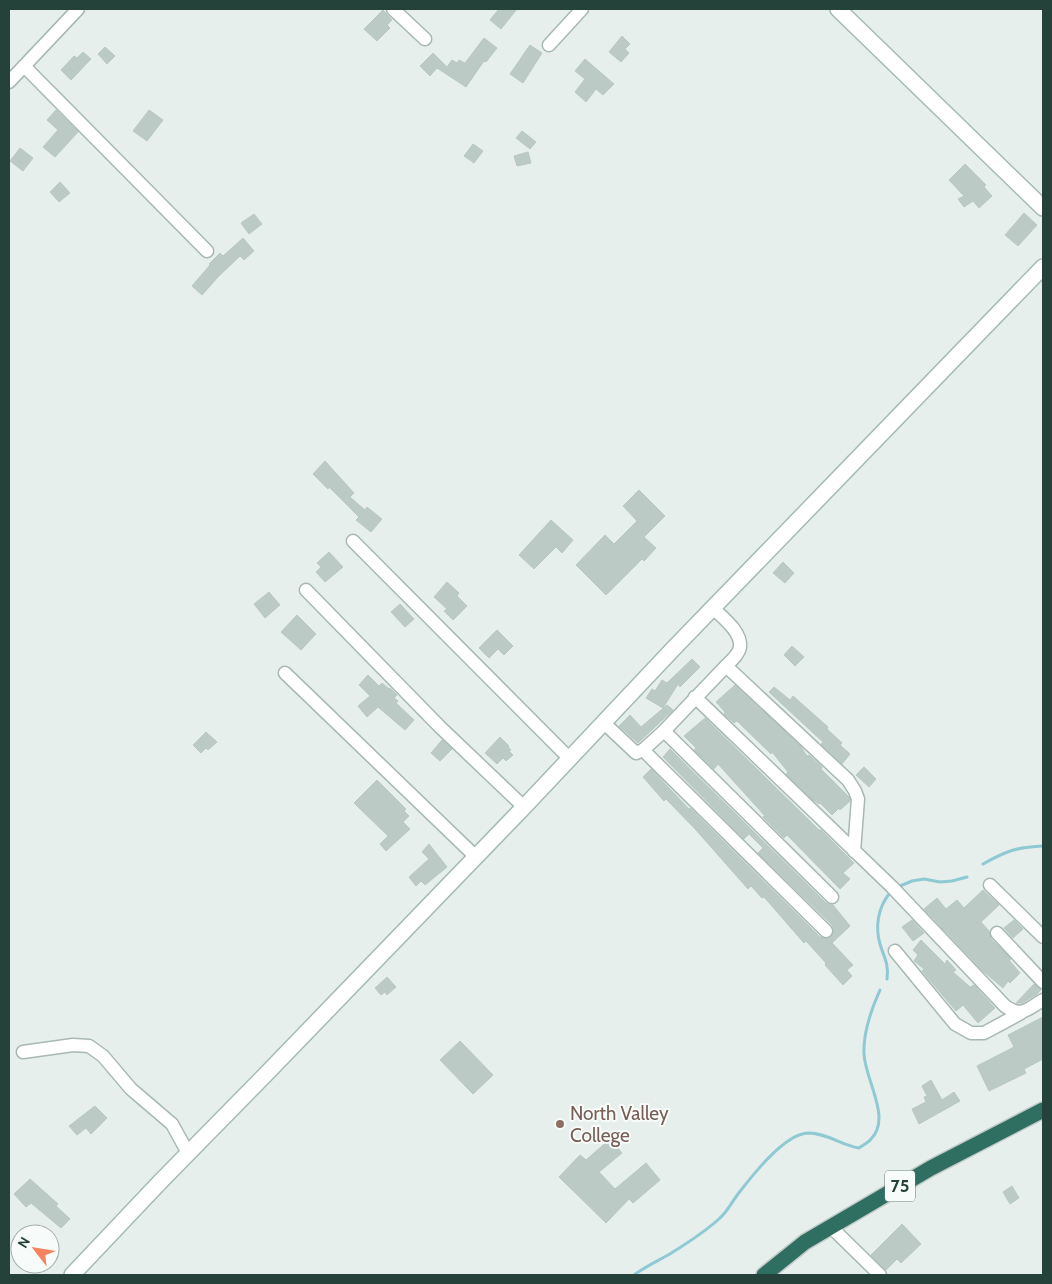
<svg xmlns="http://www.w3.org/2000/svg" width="1052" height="1284" viewBox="0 0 1052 1284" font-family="Cabin,sans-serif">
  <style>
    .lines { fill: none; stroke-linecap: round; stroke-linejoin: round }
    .stream { stroke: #8ec9d4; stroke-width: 3 }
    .building { fill: #bbcac4; stroke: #b8c9c2 }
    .street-casing { stroke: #a8b8b2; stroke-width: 15 }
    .secondary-casing { stroke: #a4bbb3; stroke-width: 18 }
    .highway-casing { stroke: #c2cac8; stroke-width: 18 }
    .street { stroke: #fff; stroke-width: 12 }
    .secondary { stroke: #fff; stroke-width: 15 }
    .highway { stroke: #2f6f62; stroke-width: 15 }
    .education-dot { fill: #8d6e63; stroke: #f7fbf9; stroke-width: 2 }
    .labels { text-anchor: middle; stroke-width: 4; stroke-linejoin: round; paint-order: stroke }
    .shield { fill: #f7fbf9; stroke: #637a73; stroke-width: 1 }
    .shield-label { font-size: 18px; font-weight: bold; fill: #24423a }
    .education-label { font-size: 19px; fill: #785e54; stroke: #f7fbf9; text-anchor: start }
  </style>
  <rect width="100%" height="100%" fill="#e6efeb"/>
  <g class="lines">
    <!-- stream -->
    <g class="stream">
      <path d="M 983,864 C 1006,851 1017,847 1043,846"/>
      <path d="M 900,886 L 912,881 L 924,879 L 940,882 L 952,881 L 967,877"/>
      <path d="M 887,979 C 889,963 884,958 880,944 C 875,927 878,908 889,894"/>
      <path d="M 634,1275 C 646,1266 660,1260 673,1252 C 689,1242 706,1231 720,1218 C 727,1212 732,1202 738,1194 C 752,1176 784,1134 808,1133 C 827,1133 841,1145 859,1148 C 863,1145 868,1143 871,1139 C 892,1118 865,1080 864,1054 C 863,1032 871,1010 880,990"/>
    </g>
  </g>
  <!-- building -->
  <g class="building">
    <path d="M 499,9 L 517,9 L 501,29 L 490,20 Z"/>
    <path d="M 383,10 L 392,20 L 387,25 L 390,28 L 377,41 L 364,29 Z"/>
    <path d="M 622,36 L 630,44 L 625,49 L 629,53 L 621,62 L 609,52 Z"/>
    <path d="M 484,38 L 497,48 L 486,62 L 484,61 L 466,87 L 437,68 L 430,76 L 420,66 L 433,53 L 447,67 L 452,60 L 457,63 L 459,60 L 465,63 Z"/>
    <path d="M 530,45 L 542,53 L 523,83 L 510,74 Z"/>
    <path d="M 105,47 L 115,56 L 107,64 L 98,54 Z"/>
    <path d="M 83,52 L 91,59 L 71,80 L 61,70 L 74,56 L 77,58 Z"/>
    <path d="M 585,59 L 614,84 L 603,95 L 596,89 L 586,102 L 575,92 L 585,79 L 575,71 Z"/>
    <path d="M 56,110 L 78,132 L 55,157 L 43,147 L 58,130 L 47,120 Z"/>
    <path d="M 149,110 L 163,120 L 147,141 L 133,131 Z"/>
    <path d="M 522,131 L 536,142 L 530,149 L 516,138 Z"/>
    <path d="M 473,144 L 483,151 L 474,163 L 464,156 Z"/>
    <path d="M 20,148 L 33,158 L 23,171 L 10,161 Z"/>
    <path d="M 528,152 L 531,163 L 517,166 L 514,156 Z"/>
    <path d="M 965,164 L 986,185 L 984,187 L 992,196 L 979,208 L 973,201 L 964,207 L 958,199 L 964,196 L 949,180 Z"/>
    <path d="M 60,182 L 70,193 L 59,202 L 50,192 Z"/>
    <path d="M 1024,213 L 1037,225 L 1018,246 L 1005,235 Z"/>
    <path d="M 254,214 L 262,224 L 249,234 L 241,223 Z"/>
    <path d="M 243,238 L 254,251 L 244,260 L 240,256 L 218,277 L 202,295 L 192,286 L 210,265 L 209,264 L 220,253 L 223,256 Z"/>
    <path d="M 325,461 L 354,493 L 350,497 L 365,510 L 367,507 L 382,519 L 371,532 L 356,520 L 359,517 L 329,487 L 328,489 L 313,474 Z"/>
    <path d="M 639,490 L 665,516 L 644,537 L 656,548 L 644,561 L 642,559 L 606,595 L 576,565 L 605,535 L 614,544 L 637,521 L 623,506 Z"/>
    <path d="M 551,520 L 573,540 L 562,553 L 556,547 L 534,569 L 519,555 Z"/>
    <path d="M 329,552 L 343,567 L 325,582 L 316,572 L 321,567 L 317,563 Z"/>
    <path d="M 783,562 L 794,573 L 785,583 L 773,573 Z"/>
    <path d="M 447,582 L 459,593 L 457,596 L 467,606 L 453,620 L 444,611 L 447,609 L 434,597 Z"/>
    <path d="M 269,592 L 280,605 L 265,618 L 254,604 Z"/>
    <path d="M 400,604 L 414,619 L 405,627 L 391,612 Z"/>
    <path d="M 297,615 L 316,634 L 301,650 L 281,632 Z"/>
    <path d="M 497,630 L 513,646 L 504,655 L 498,649 L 489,658 L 479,648 Z"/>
    <path d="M 792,646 L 804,657 L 795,666 L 784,655 Z"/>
    <path d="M 692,659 L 700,667 L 680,687 L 678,684 L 663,708 L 646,698 L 652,689 L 655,691 L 662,680 L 667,683 Z"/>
    <path d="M 368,675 L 379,686 L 382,683 L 389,689 L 390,688 L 397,695 L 394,698 L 398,701 L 396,703 L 414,720 L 405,730 L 378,707 L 367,717 L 358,706 L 370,696 L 359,685 Z"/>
    <path d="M 735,685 L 801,747 L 807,756 L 809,755 L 822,767 L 821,769 L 849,797 L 850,801 L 840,810 L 839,808 L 832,815 L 820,803 L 819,804 L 813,800 L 786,774 L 788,772 L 772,752 L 771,754 L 737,721 L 734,723 L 724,714 L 725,712 L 716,702 Z"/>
    <path d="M 774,687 L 790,700 L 793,696 L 828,727 L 827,729 L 842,743 L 840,745 L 850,754 L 842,764 L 821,744 L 823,742 L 769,692 Z"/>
    <path d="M 667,705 L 673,710 L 638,743 L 619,726 L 630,715 L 641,727 Z"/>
    <path d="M 705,718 L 819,830 L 821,830 L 854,863 L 843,873 L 850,879 L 840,889 L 787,835 L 784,838 L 763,817 L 765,816 L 718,764 L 714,769 L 694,750 L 696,748 L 684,736 Z"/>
    <path d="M 206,732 L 217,742 L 208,750 L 206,748 L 201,753 L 193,745 Z"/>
    <path d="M 500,737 L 509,746 L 508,747 L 511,750 L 509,751 L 513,755 L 506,761 L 503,758 L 497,764 L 485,753 Z"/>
    <path d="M 442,740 L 452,749 L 440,761 L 431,753 Z"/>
    <path d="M 670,749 L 826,903 L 833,905 L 850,926 L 832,943 L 853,965 L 847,970 L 852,976 L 843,985 L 825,965 L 826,963 L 806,941 L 804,943 L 764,897 L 762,898 L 751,886 L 748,889 L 696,830 L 666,799 L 664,801 L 643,777 L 651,769 L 689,809 L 690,808 L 820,937 L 828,939 L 832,936 L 834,929 L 832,925 L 758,853 L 763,848 L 749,834 L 744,839 L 663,757 Z"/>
    <path d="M 864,767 L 876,779 L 869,787 L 856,775 Z"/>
    <path d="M 377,780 L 406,809 L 404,811 L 409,816 L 403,822 L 410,829 L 386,851 L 380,844 L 388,836 L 354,803 Z"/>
    <path d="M 429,844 L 447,867 L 425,885 L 421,881 L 416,886 L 409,877 L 429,859 L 422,852 Z"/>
    <path d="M 983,890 L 999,905 L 981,922 L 989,931 L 991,939 L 1011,959 L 1009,960 L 1020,973 L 1010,983 L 1008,981 L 1003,988 L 983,971 L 924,909 L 937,898 L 946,909 L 957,900 L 964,908 Z"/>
    <path d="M 912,920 L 924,933 L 913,941 L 902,927 Z"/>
    <path d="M 1014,920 L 1023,929 L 1013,938 L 1004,928 Z"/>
    <path d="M 921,940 L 945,964 L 947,960 L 956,970 L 953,972 L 970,987 L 974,985 L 995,1008 L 978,1023 L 963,1005 L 956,1011 L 922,971 L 924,969 L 914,961 L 918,955 L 913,950 Z"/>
    <path d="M 387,977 L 396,987 L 387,995 L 385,992 L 381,995 L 375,988 Z"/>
    <path d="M 1034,984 L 1041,990 L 1037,994 L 1022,1003 L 1016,1003 Z"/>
    <path d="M 1043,1017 L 1043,1059 L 1024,1069 L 1026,1073 L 989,1091 L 977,1066 L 1014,1047 L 1008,1035 Z"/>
    <path d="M 460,1041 L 493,1075 L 473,1094 L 440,1060 Z"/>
    <path d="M 931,1080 L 942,1100 L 954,1092 L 960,1101 L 919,1124 L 912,1109 L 926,1102 L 924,1097 L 927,1096 L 922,1086 Z"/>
    <path d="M 95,1106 L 107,1118 L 91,1134 L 86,1128 L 77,1135 L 69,1126 Z"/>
    <path d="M 610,1139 L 622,1153 L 599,1172 L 615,1189 L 646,1163 L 660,1180 L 633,1203 L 629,1199 L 606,1223 L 559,1177 L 580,1155 L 586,1160 Z"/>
    <path d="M 30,1179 L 58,1204 L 56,1206 L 70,1219 L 61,1228 L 31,1203 L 26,1207 L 14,1194 Z"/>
    <path d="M 1012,1186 L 1019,1198 L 1010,1204 L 1003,1192 Z"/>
    <path d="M 902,1224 L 921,1244 L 901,1263 L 897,1259 L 886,1270 L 871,1255 Z"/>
  </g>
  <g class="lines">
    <!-- street casing -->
    <g class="street-casing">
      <g id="street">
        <path d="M 393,9 L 425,39"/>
        <path d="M 549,45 L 582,9"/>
        <path d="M 24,66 L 207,251"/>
        <path d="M 9,82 L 78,9"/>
        <path d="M 353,541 L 569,758"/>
        <path d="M 306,590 L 440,727 L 524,807"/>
        <path d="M 726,666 L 848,780 L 855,791 L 858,799 L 854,851"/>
        <path d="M 285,673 L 476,857"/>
        <path d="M 695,697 L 892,887 L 1005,1006 C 1022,1018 1027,1009 1043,1000"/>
        <path d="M 603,722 L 636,753 L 643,750 L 664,731 L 726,666 C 731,661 739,654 740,647 C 742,632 722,617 713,608"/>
        <path d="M 664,731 L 832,897"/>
        <path d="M 643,750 L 826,931"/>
        <path d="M 990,885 L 1043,937"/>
        <path d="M 997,933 L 1043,982"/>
        <path d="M 895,951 L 955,1024 L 971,1033 L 984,1033 L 1021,1013"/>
        <path d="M 23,1052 L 73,1045 L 89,1046 L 103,1056 L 131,1089 L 172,1124 L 188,1153"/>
        <path d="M 831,1227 L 880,1275"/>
      </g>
    </g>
    <!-- secondary casing -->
    <g class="secondary-casing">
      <g id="secondary">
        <path d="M 838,9 L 1043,208"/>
        <path d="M 72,1275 L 160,1182 L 268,1072 L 524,807 L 673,649 L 1043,267"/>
      </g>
    </g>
    <!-- highway casing -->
    <g class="highway-casing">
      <path id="highway" d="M 764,1275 L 805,1242 L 931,1168 L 1043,1110"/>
    </g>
    <!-- street -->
    <use href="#street" class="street"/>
    <!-- secondary -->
    <use href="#secondary" class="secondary"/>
    <!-- highway -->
    <use href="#highway" class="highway"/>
  </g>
  <!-- markers -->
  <circle class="education-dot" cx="560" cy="1124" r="5"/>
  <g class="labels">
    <!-- shield labels -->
    <rect class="shield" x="885" y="1170.5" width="30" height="31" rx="4"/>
    <g class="shield-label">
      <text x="900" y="1192">75</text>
    </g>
    <!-- education labels -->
    <g class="education-label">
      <text x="570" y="1120">North Valley<tspan x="570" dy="22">College</tspan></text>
    </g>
  </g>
  <!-- border -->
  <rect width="1052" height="1284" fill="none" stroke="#24423a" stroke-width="20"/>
  <!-- north arrow -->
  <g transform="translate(35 1249) rotate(301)"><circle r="24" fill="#f7fbf9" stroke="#a3b1ad"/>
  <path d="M0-4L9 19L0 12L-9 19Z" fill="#f4845f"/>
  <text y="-8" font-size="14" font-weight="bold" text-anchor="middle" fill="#24423a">N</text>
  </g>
</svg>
